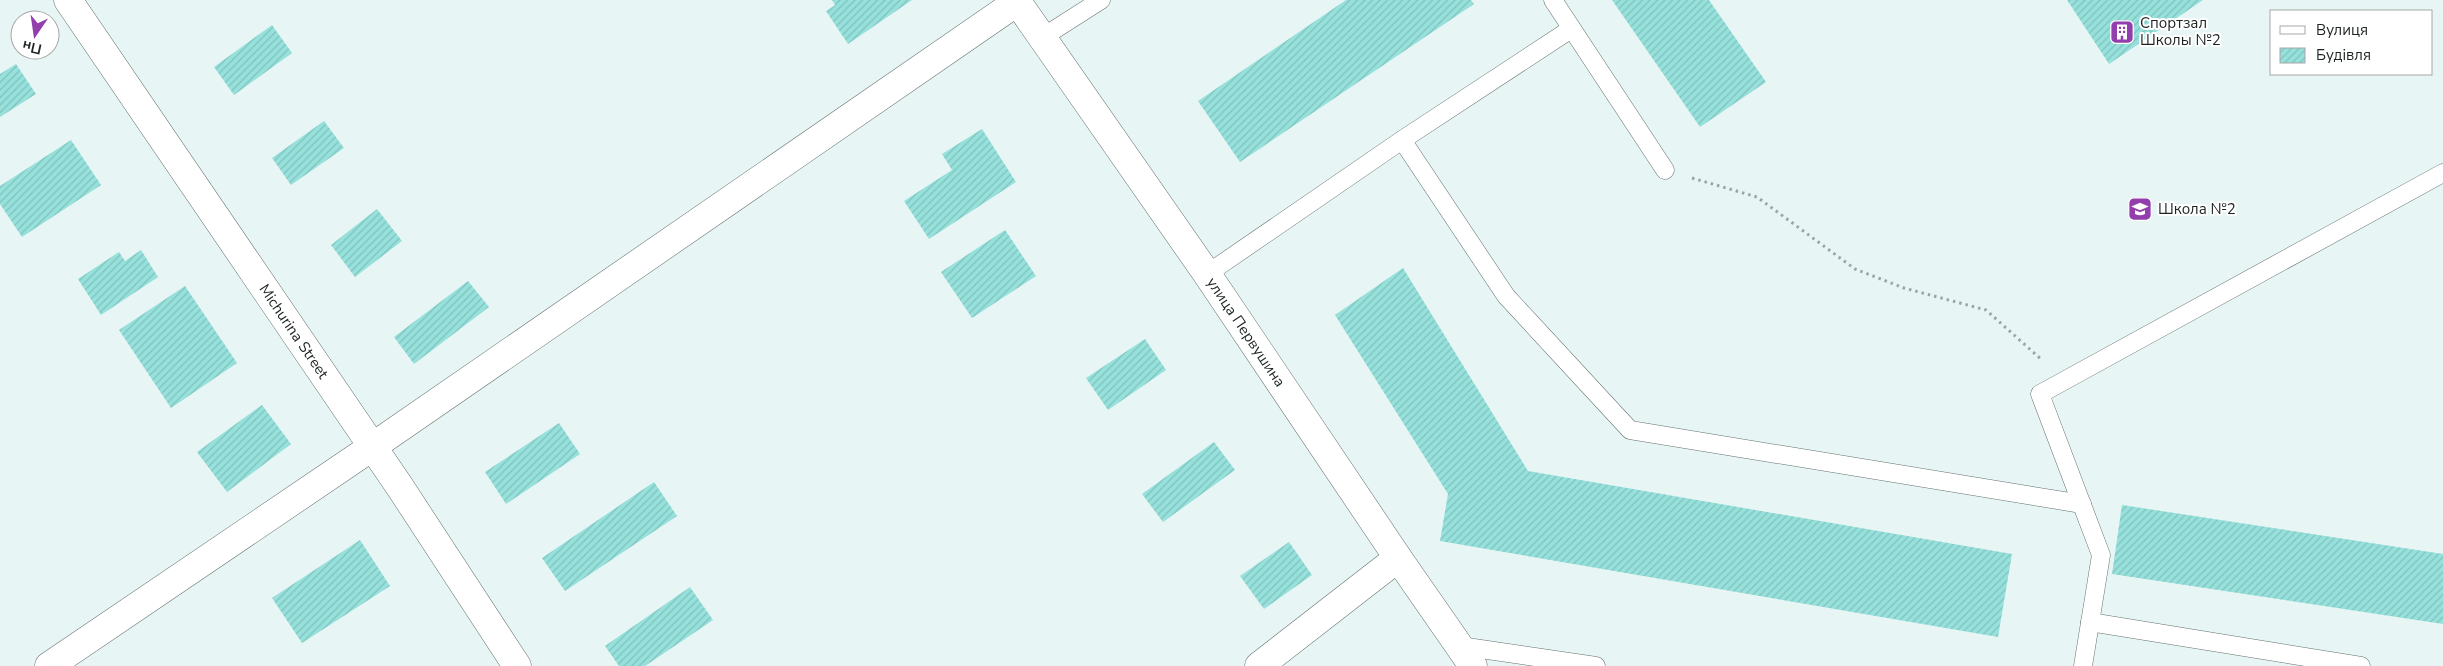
<svg xmlns="http://www.w3.org/2000/svg" width="2443" height="666" viewBox="0 0 2443 666" font-family="'Nunito Sans',sans-serif">
  <style>
    .building { fill: url(#building-hatch) }
    .lines { fill: none; stroke-linecap: round; stroke-linejoin: round }
    .lane-casing { stroke: #63716f; stroke-width: 19 }
    .street-casing { stroke: #63716f; stroke-width: 29 }
    .path { stroke: #9aa6a4; stroke-width: 3; stroke-dasharray: 2.5 4; stroke-linecap: butt }
    .lane { stroke: #fff; stroke-width: 18 }
    .street { stroke: #fff; stroke-width: 28 }
    .labels { text-anchor: middle; stroke-width: 4; stroke-linejoin: round; paint-order: stroke }
    .poi-label { font-size: 15px; fill: #1e2423; stroke: #fff; text-anchor: start }
    .street-label { font-size: 15px; fill: #1e2423; stroke: #fff }
  </style>
  <defs>
    <pattern id="building-hatch" width="6" height="6" patternUnits="userSpaceOnUse" patternTransform="scale(1.25)"><rect width="6" height="6" fill="#96e1dc"/><path d="M-1 1l2-2M0 6l6-6M5 7l2-2" fill="none" stroke="#81c1bc"/></pattern>
  </defs>
  <rect width="100%" height="100%" fill="#e7f6f4"/>
  <!-- building -->
  <g class="building">
    <path d="M 832,0 L 912,0 L 848,44 L 826,11 L 835,5 Z"/>
    <path d="M 1346,0 L 1471,0 L 1474,4 L 1240,162 L 1198,101 Z"/>
    <path d="M 1612,0 L 1709,0 L 1766,82 L 1700,127 Z"/>
    <path d="M 2067,0 L 2203,0 L 2109,64 Z"/>
    <path d="M 272,25 L 292,53 L 234,95 L 214,67 Z"/>
    <path d="M 16,64 L 36,94 L 0,117 L 0,74 Z"/>
    <path d="M 324,121 L 344,148 L 291,185 L 272,158 Z"/>
    <path d="M 982,129 L 1016,182 L 929,239 L 904,201 L 952,170 L 942,154 Z"/>
    <path d="M 71,140 L 101,185 L 22,237 L 0,204 L 0,186 Z"/>
    <path d="M 377,209 L 402,241 L 355,277 L 331,245 Z"/>
    <path d="M 1005,230 L 1036,276 L 972,318 L 941,272 Z"/>
    <path d="M 141,250 L 158,277 L 101,315 L 78,279 L 119,252 L 125,261 Z"/>
    <path d="M 1403,268 L 1528,471 L 2012,554 L 1998,637 L 1440,541 L 1448,494 L 1335,315 Z"/>
    <path d="M 468,281 L 489,307 L 414,364 L 394,337 Z"/>
    <path d="M 185,286 L 237,363 L 171,408 L 119,330 Z"/>
    <path d="M 1145,339 L 1166,370 L 1108,410 L 1086,378 Z"/>
    <path d="M 262,405 L 291,444 L 227,492 L 197,452 Z"/>
    <path d="M 559,423 L 580,454 L 506,504 L 485,472 Z"/>
    <path d="M 1214,442 L 1235,470 L 1163,522 L 1142,494 Z"/>
    <path d="M 654,482 L 677,516 L 565,591 L 542,558 Z"/>
    <path d="M 2122,505 L 2443,554 L 2443,624 L 2112,574 Z"/>
    <path d="M 360,540 L 390,586 L 302,643 L 272,598 Z"/>
    <path d="M 1289,542 L 1312,575 L 1264,609 L 1240,576 Z"/>
    <path d="M 690,587 L 713,620 L 645,666 L 619,666 L 605,646 Z"/>
  </g>
  <g class="lines">
    <!-- lane casing -->
    <g class="lane-casing">
      <g id="lane">
        <path d="M 1553,0 L 1665,170"/>
        <path d="M 1043,37 L 1101,0"/>
        <path d="M 1402,140 L 1506,296 L 1630,430 L 2082,504"/>
        <path d="M 1207,274 L 1402,140 L 1571,29"/>
        <path d="M 2090,622 L 2361,666"/>
        <path d="M 1460,646 L 1596,666"/>
        <path d="M 2083,666 L 2101,555 L 2040,394 L 2443,173"/>
      </g>
    </g>
    <!-- street casing -->
    <g class="street-casing">
      <g id="street">
        <path id="s1" d="M 68,0 L 400,487 L 517,666"/>
        <path id="s2" d="M 1016,0 L 1207,274 L 1398,558 L 1473,666"/>
        <path d="M 49,666 L 372,447 L 1017,2"/>
        <path d="M 1259,666 L 1398,558"/>
      </g>
    </g>
    <!-- path -->
    <path class="path" d="M 1692,178 L 1757,197 L 1855,269 L 1904,288 L 1986,310 L 2042,360"/>
    <!-- lane -->
    <use href="#lane" class="lane"/>
    <!-- street -->
    <use href="#street" class="street"/>
  </g>
  <!-- icons -->
  <defs>
    <g id="building-square" transform="scale(1.25)"><rect x="-9" y="-9" width="18" height="18" rx="4" fill="#923fad" stroke="#fff"/><path d="M-4-6H4V6H1V3H-1V6H-4ZM-2.5-4.3h1.7v1.8h-1.7ZM.8-4.3h1.7v1.8H.8ZM-2.5-1h1.7V.8h-1.7ZM.8-1h1.7V.8H.8Z" fill="#fff"/></g>
    <g id="school-square" transform="scale(1.25)"><rect x="-9" y="-9" width="18" height="18" rx="4" fill="#923fad" stroke="#fff"/><path d="M0-5L7-2L0 1L-7-2ZM-4 1L0 2.5L4 1V4Q0 6-4 4Z" fill="#fff"/></g>
  </defs>
  <g fill-rule="evenodd">
    <use href="#building-square" x="2122" y="32"/>
    <use href="#school-square" x="2140" y="209"/>
  </g>
  <g class="labels">
    <!-- poi labels -->
    <g class="poi-label">
      <text x="2140" y="28">Спортзал<tspan x="2140" dy="17">Школы №2</tspan></text>
      <text x="2158" y="214">Школа №2</text>
    </g>
    <!-- street labels -->
    <g class="street-label">
      <text dy="5" stroke="none"><textPath href="#s1" startOffset="401">Michurina Street</textPath></text>
      <text dy="5" stroke="none"><textPath href="#s2" startOffset="404">улица Первушина</textPath></text>
    </g>
  </g>
  <!-- legend -->
  <rect x="2270" y="10" width="162" height="65" fill="#ffffff" stroke="#a5a7a7"/>
  <rect x="2280" y="26" width="25" height="8" fill="#ffffff" stroke="#a5a7a7"/>
  <text x="2316" y="35" font-size="15" fill="#1e2423">Вулиця</text>
  <rect x="2280" y="48" width="25" height="15" fill="url(#building-hatch)" stroke="#a5a7a7"/>
  <text x="2316" y="60" font-size="15" fill="#1e2423">Будівля</text>
  <!-- north arrow -->
  <g transform="translate(35 35) rotate(193)"><circle r="24" fill="#ffffff" stroke="#a5a7a7"/>
  <path d="M0-4L9 19L0 12L-9 19Z" fill="#923fad"/>
  <text y="-8" font-size="14" font-weight="bold" text-anchor="middle" fill="#1e2423">Пн</text>
  </g>
</svg>
